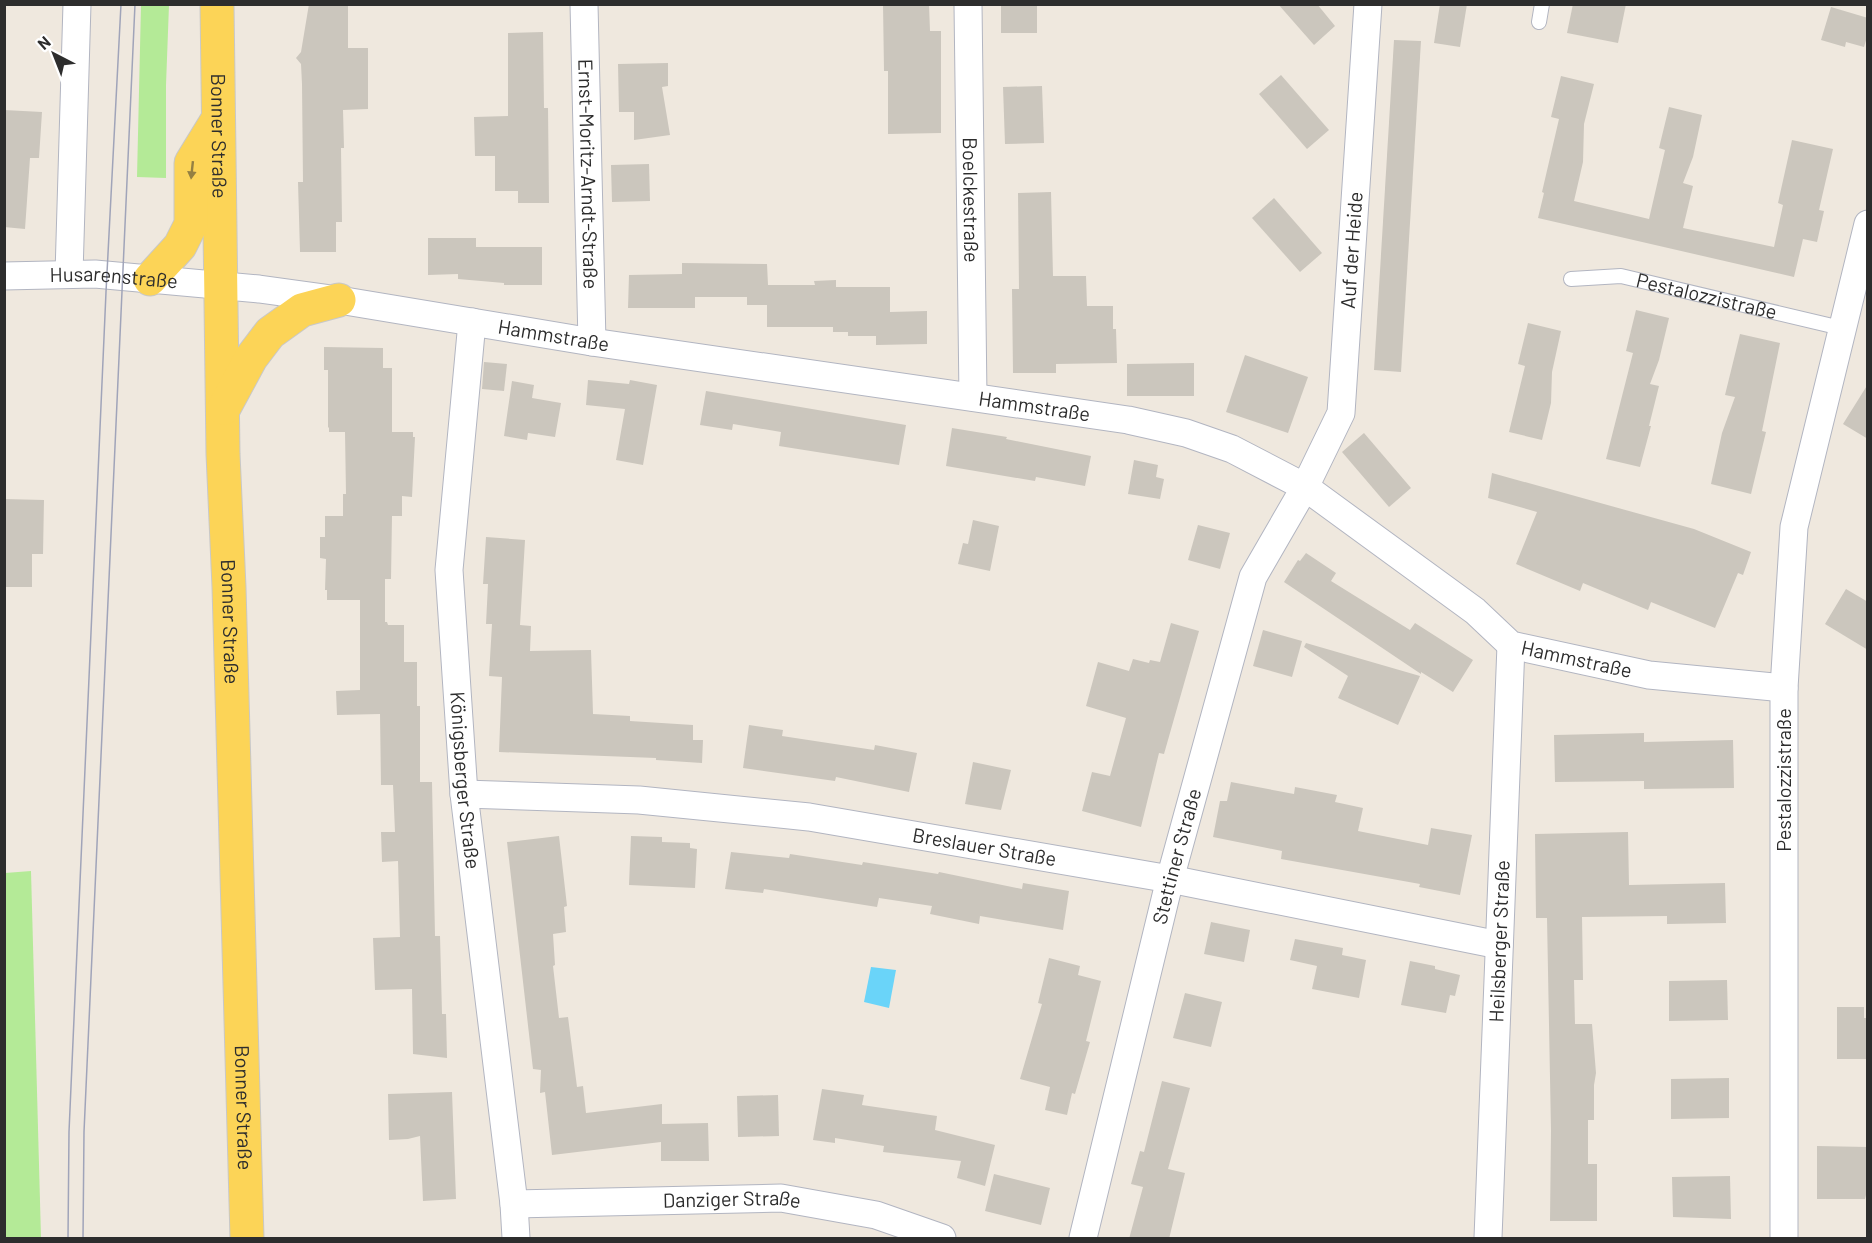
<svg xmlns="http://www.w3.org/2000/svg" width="1872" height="1243" viewBox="0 0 1872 1243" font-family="Barlow,sans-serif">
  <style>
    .green { fill: #b4ea97 }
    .water { fill: #6ad4f9 }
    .building { fill: #cbc6bd }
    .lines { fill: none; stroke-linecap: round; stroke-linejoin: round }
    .service-casing { stroke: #b2b5c1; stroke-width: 16 }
    .minor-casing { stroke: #b2b5c1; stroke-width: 29 }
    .primary-casing { stroke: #c8c8c8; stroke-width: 35 }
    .service { stroke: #fff; stroke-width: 14 }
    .minor { stroke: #fff; stroke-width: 27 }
    .primary { stroke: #fcd457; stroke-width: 33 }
    .tram { stroke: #a0a4b9; stroke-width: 1.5 }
    .oneway { fill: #948042 }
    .labels { text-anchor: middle; stroke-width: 5; stroke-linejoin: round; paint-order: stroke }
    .street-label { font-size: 20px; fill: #2d2d2d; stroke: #fff }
  </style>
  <rect width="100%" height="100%" fill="#efe8de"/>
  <!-- green -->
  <g class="green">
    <path d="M 141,5 L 169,5 L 166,85 L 166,178 L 137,177 Z"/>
    <path d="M 31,871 L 41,1238 L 5,1238 L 5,873 Z"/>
  </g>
  <!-- water -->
  <path class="water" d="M 871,967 L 896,970 L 889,1008 L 864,1002 Z"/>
  <!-- building -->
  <g class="building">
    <path d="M 309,4 L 348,4 L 348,48 L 368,48 L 368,109 L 343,110 L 344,148 L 341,148 L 342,222 L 336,222 L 336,252 L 300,252 L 298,182 L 303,182 L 302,84 L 301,64 L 296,58 L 301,52 Z"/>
    <path d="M 883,4 L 929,4 L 930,31 L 941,31 L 941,133 L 888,134 L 888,71 L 884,71 Z"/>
    <rect x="1001" y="4" width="36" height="29"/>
    <path d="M 1278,4 L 1317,4 L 1335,26 L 1314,45 Z"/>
    <path d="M 1440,4 L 1467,4 L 1460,47 L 1434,43 Z"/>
    <path d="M 1573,4 L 1626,4 L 1618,43 L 1567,33 Z"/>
    <path d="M 1831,7 L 1868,18 L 1868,34 L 1864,47 L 1846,42 L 1845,47 L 1821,40 Z"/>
    <path d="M 543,32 L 544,108 L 548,108 L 549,203 L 518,203 L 518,191 L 495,191 L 495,156 L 475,156 L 474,117 L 508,116 L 508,33 Z"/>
    <path d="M 1394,40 L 1421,41 L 1401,372 L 1374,370 Z"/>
    <path d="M 668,63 L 668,86 L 662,87 L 670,135 L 634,140 L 634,112 L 619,112 L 618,64 Z"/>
    <path d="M 1281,75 L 1329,130 L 1307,149 L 1259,94 Z"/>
    <path d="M 1561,76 L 1594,84 L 1584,124 L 1583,162 L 1574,201 L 1649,219 L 1665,150 L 1659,148 L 1669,107 L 1702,115 L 1693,157 L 1683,183 L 1693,186 L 1683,228 L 1774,247 L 1783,205 L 1778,203 L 1792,140 L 1833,149 L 1819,210 L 1824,211 L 1817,242 L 1803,239 L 1794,277 L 1538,218 L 1544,193 L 1542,192 L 1559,119 L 1551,117 Z"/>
    <path d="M 1042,86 L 1044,143 L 1005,144 L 1003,87 Z"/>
    <path d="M 4,110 L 42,112 L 39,158 L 30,158 L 25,229 L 4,227 Z"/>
    <path d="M 649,164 L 650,201 L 612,202 L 611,165 Z"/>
    <path d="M 1051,192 L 1053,276 L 1086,276 L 1087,306 L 1113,306 L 1113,329 L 1116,329 L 1117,363 L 1056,364 L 1056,373 L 1013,373 L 1012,289 L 1019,289 L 1018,193 Z"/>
    <path d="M 1274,198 L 1322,253 L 1300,272 L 1252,218 Z"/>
    <path d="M 428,238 L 476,238 L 476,247 L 542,247 L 542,285 L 504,285 L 504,283 L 458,279 L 458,274 L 428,275 Z"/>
    <path d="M 682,263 L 767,264 L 768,285 L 815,285 L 814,281 L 836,280 L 836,287 L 890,287 L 890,312 L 927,311 L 927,344 L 876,345 L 876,336 L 848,336 L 848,332 L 833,332 L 833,327 L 767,327 L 767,305 L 747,305 L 747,297 L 695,297 L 695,308 L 628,308 L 629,275 L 682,274 Z"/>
    <path d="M 1636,310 L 1669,318 L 1659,360 L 1650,384 L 1659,386 L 1649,426 L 1651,426 L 1640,467 L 1606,459 L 1633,353 L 1626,351 Z"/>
    <path d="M 1528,323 L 1561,331 L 1552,372 L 1551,403 L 1542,440 L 1509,432 L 1525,366 L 1518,364 Z"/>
    <path d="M 1740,334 L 1780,343 L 1762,431 L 1766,432 L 1751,494 L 1711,484 L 1722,433 L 1735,397 L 1725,395 Z"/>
    <path d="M 324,347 L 383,348 L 383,368 L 392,368 L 392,432 L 413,432 L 413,437 L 415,437 L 412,497 L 402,496 L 402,516 L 392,516 L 391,579 L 385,579 L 385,622 L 387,622 L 388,625 L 404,625 L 404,662 L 417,662 L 417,706 L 420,706 L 420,782 L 432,782 L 435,936 L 440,936 L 442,1014 L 446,1014 L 447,1058 L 413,1054 L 412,989 L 375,990 L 373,938 L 400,937 L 398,861 L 382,862 L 381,832 L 395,832 L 393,785 L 381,785 L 380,714 L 337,715 L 336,691 L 360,690 L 360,600 L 327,600 L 327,590 L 325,590 L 326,559 L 320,558 L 320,537 L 325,537 L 325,516 L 343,516 L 343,494 L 346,494 L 345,432 L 329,432 L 329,428 L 328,427 L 328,370 L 324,370 Z"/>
    <path d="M 1245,355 L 1308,377 L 1288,433 L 1226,412 Z"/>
    <path d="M 484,362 L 507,364 L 504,391 L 482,389 Z"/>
    <path d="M 1194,363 L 1194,396 L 1127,396 L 1127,364 Z"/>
    <path d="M 588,380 L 629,384 L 630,380 L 657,385 L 643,465 L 616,460 L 625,409 L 586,405 Z"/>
    <path d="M 512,381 L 534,385 L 532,398 L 561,403 L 555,437 L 528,433 L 527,440 L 504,436 Z"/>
    <path d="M 1868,384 L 1868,439 L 1843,424 Z"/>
    <path d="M 706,391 L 906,425 L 899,465 L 779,446 L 781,432 L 733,424 L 732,430 L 700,425 Z"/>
    <path d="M 952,428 L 1007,437 L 1006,439 L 1091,456 L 1085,486 L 1036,477 L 1035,481 L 946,466 Z"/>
    <path d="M 1364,433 L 1411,488 L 1389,507 L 1342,452 Z"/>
    <path d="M 1134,460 L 1158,465 L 1156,477 L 1164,479 L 1160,499 L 1128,494 Z"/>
    <path d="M 1492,473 L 1694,529 L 1751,552 L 1743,575 L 1738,573 L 1715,628 L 1651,602 L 1648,610 L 1583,583 L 1580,591 L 1516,564 L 1537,512 L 1488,498 Z"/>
    <path d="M 4,499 L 44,500 L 43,554 L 32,554 L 32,587 L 4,587 Z"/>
    <path d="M 973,520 L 999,526 L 990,571 L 958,564 L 963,543 L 968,544 Z"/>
    <path d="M 1198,525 L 1230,533 L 1220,569 L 1188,560 Z"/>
    <path d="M 486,537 L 525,540 L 520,625 L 531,626 L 530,651 L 591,650 L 593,714 L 630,716 L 630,721 L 693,725 L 693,740 L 703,740 L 702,763 L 656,760 L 656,758 L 499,752 L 502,677 L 489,676 L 492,624 L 486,624 L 488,584 L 483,584 Z"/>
    <path d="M 1306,553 L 1336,573 L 1331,581 L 1410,630 L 1415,623 L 1473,660 L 1453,692 L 1421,672 L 1421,674 L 1284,582 L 1298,560 L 1300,561 Z"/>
    <path d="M 1846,589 L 1868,602 L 1868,650 L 1825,624 Z"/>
    <path d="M 1171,623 L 1199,631 L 1164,754 L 1159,753 L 1141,827 L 1082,811 L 1092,772 L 1110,776 L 1126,718 L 1086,706 L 1098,662 L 1129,671 L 1133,659 L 1149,663 L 1150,660 L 1160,662 Z"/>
    <path d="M 1263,630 L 1302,641 L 1292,677 L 1253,666 Z"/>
    <path d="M 1306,643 L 1420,676 L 1398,725 L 1338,698 L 1348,676 L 1304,647 Z"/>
    <path d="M 749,725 L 783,730 L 782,736 L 874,750 L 875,745 L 917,753 L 909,792 L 836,777 L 835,781 L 743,768 Z"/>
    <path d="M 1644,733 L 1644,742 L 1733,740 L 1734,788 L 1644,789 L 1644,781 L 1555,782 L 1554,735 Z"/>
    <path d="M 973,762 L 1011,770 L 1001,810 L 965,804 Z"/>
    <path d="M 1231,782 L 1294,794 L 1295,787 L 1337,795 L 1335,802 L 1363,808 L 1358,831 L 1428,845 L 1431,828 L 1472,835 L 1460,895 L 1419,887 L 1420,884 L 1281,859 L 1282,851 L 1213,837 L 1220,801 L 1227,801 Z"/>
    <path d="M 1628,832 L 1629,885 L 1725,883 L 1726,923 L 1667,924 L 1667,916 L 1582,917 L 1583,980 L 1574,980 L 1575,1024 L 1592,1024 L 1596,1073 L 1594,1085 L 1594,1120 L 1588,1120 L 1588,1164 L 1597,1164 L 1597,1221 L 1550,1221 L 1551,1131 L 1547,918 L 1536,918 L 1535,834 Z"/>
    <path d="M 559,836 L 567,906 L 564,907 L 566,932 L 553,934 L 555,965 L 553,966 L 559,1018 L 568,1017 L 577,1087 L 583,1086 L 586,1113 L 662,1104 L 662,1124 L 708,1123 L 709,1161 L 661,1161 L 661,1142 L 552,1155 L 545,1092 L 540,1093 L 541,1070 L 533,1069 L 507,842 Z"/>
    <path d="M 631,836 L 662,837 L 662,842 L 690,843 L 690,848 L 697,849 L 695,888 L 629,885 Z"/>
    <path d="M 731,852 L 789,858 L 790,854 L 862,865 L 863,862 L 938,874 L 939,872 L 1022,889 L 1023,883 L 1069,891 L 1063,930 L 980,916 L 979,924 L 930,914 L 932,906 L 879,898 L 877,907 L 764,889 L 763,893 L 725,889 Z"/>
    <path d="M 1211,922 L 1250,930 L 1244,962 L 1204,954 Z"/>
    <path d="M 1295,939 L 1343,948 L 1342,955 L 1366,960 L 1359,998 L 1312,989 L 1317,966 L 1290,960 Z"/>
    <path d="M 1049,958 L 1080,966 L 1078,975 L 1101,981 L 1086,1041 L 1090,1042 L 1075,1094 L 1072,1093 L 1067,1115 L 1045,1110 L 1050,1087 L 1020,1079 L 1042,1004 L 1038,1003 Z"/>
    <path d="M 1410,961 L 1435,966 L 1435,969 L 1460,975 L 1455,996 L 1450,995 L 1446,1013 L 1401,1005 Z"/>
    <path d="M 1727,980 L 1728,1020 L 1669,1021 L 1669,981 Z"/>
    <path d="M 1185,993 L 1222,1002 L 1211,1047 L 1173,1038 Z"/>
    <path d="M 1837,1007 L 1864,1007 L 1864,1018 L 1868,1018 L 1868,1059 L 1837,1059 Z"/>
    <path d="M 1729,1078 L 1729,1118 L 1671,1119 L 1671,1079 Z"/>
    <path d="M 1162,1081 L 1190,1088 L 1168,1169 L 1185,1173 L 1169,1239 L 1129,1239 L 1143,1187 L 1131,1184 L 1140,1151 L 1144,1152 Z"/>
    <path d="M 822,1089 L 864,1095 L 862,1105 L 937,1116 L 935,1130 L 995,1145 L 985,1186 L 957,1178 L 961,1161 L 883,1152 L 884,1146 L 835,1138 L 835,1143 L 813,1140 Z"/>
    <path d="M 452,1092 L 456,1199 L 423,1201 L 420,1136 L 408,1139 L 389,1140 L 388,1094 Z"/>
    <path d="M 778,1095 L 779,1136 L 738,1137 L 737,1096 Z"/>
    <path d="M 1817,1146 L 1868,1147 L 1868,1195 L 1866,1195 L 1865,1199 L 1817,1199 Z"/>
    <path d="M 994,1174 L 1050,1188 L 1041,1225 L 985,1211 Z"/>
    <path d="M 1730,1176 L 1731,1219 L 1673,1217 L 1672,1177 Z"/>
  </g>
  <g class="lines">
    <!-- service casing -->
    <g class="service-casing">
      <g id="service">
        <path d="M 1539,22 L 1542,4"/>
        <path id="s1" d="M 1571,279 L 1621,276 L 1841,328"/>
      </g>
    </g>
    <!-- minor casing -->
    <g class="minor-casing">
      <g id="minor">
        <path id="s2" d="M 584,4 L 592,342"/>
        <path id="s3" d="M 968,4 L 973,397"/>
        <path d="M 69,274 L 77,4"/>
        <path id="s4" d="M 4,276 L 95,274 L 259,289 L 339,300 L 592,342 L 1128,420 L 1186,433 L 1232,449 L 1305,487 L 1475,611 L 1511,645 L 1649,675 L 1784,688"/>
        <path id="s5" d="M 472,322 L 449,570 L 464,794 L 514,1204 L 516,1238"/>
        <path id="s6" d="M 464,794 L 639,800 L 809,817 L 1170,879 L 1499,945"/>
        <path id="s7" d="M 514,1204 L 781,1198 L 876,1215 L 942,1238"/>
        <path id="s8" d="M 1083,1238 L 1170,879 L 1253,577 L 1305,487 L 1341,413 L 1368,4"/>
        <path id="s9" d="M 1488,1238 L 1511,645"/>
        <path d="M 1784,1238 L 1784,688 L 1794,527 L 1868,224"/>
      </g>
    </g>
    <!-- primary casing -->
    <g class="primary-casing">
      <g id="primary">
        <path id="s10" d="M 217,4 L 223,454 L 229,587 L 247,1238"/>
        <path d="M 150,279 L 180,246 L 191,224 L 191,163 L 218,119"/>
        <path d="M 224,408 L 251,358 L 270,333 L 302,310 L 339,300"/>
      </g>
    </g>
    <!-- service -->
    <use href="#service" class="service"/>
    <!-- minor -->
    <use href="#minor" class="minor"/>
    <!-- primary -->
    <use href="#primary" class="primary"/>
    <!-- tram -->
    <g class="tram">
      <path d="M 68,1238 L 69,1132 L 106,292 L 121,4"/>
      <path d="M 83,1238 L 84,1132 L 135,4"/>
    </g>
  </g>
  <!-- one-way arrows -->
  <defs><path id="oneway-solid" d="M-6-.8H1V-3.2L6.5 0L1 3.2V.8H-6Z" transform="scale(1.5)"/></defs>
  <use class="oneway" href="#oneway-solid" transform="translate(192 170) rotate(96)"/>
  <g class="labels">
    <!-- street labels -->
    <g class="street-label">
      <text dy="7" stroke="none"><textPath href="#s10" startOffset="132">Bonner Straße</textPath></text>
      <text dy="7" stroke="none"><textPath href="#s2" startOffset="170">Ernst-Moritz-Arndt-Straße</textPath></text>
      <text dy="7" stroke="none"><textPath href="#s3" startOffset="196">Boelckestraße</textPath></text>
      <text dy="7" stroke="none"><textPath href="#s8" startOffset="1032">Auf der Heide</textPath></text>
      <text dy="7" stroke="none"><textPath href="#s4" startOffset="110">Husarenstraße</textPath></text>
      <text dy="7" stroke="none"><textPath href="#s1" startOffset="138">Pestalozzistraße</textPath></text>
      <text dy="7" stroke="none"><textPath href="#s4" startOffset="554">Hammstraße</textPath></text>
      <text dy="7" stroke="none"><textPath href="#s4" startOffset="1040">Hammstraße</textPath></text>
      <text dy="7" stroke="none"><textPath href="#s10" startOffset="618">Bonner Straße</textPath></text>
      <text dy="7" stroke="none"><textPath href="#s4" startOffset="1652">Hammstraße</textPath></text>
      <text transform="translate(1784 780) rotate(-90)" y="7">Pestalozzistraße</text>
      <text dy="7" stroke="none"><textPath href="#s5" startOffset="460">Königsberger Straße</textPath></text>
      <text dy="7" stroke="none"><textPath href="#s6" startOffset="524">Breslauer Straße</textPath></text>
      <text dy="7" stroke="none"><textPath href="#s8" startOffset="393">Stettiner Straße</textPath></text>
      <text dy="7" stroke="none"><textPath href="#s9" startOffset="297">Heilsberger Straße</textPath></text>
      <text dy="7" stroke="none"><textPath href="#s10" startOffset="1104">Bonner Straße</textPath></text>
      <text dy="7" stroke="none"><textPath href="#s7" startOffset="218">Danziger Straße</textPath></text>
    </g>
  </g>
  <!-- border -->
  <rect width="1872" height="1243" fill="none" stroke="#2d2d2d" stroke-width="12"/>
  <!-- north arrow -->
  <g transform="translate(54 54) rotate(318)" stroke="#ffffff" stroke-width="4.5" paint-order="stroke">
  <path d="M0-4.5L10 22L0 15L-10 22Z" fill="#2d2d2d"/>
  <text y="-9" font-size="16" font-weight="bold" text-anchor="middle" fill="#2d2d2d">N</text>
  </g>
</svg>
